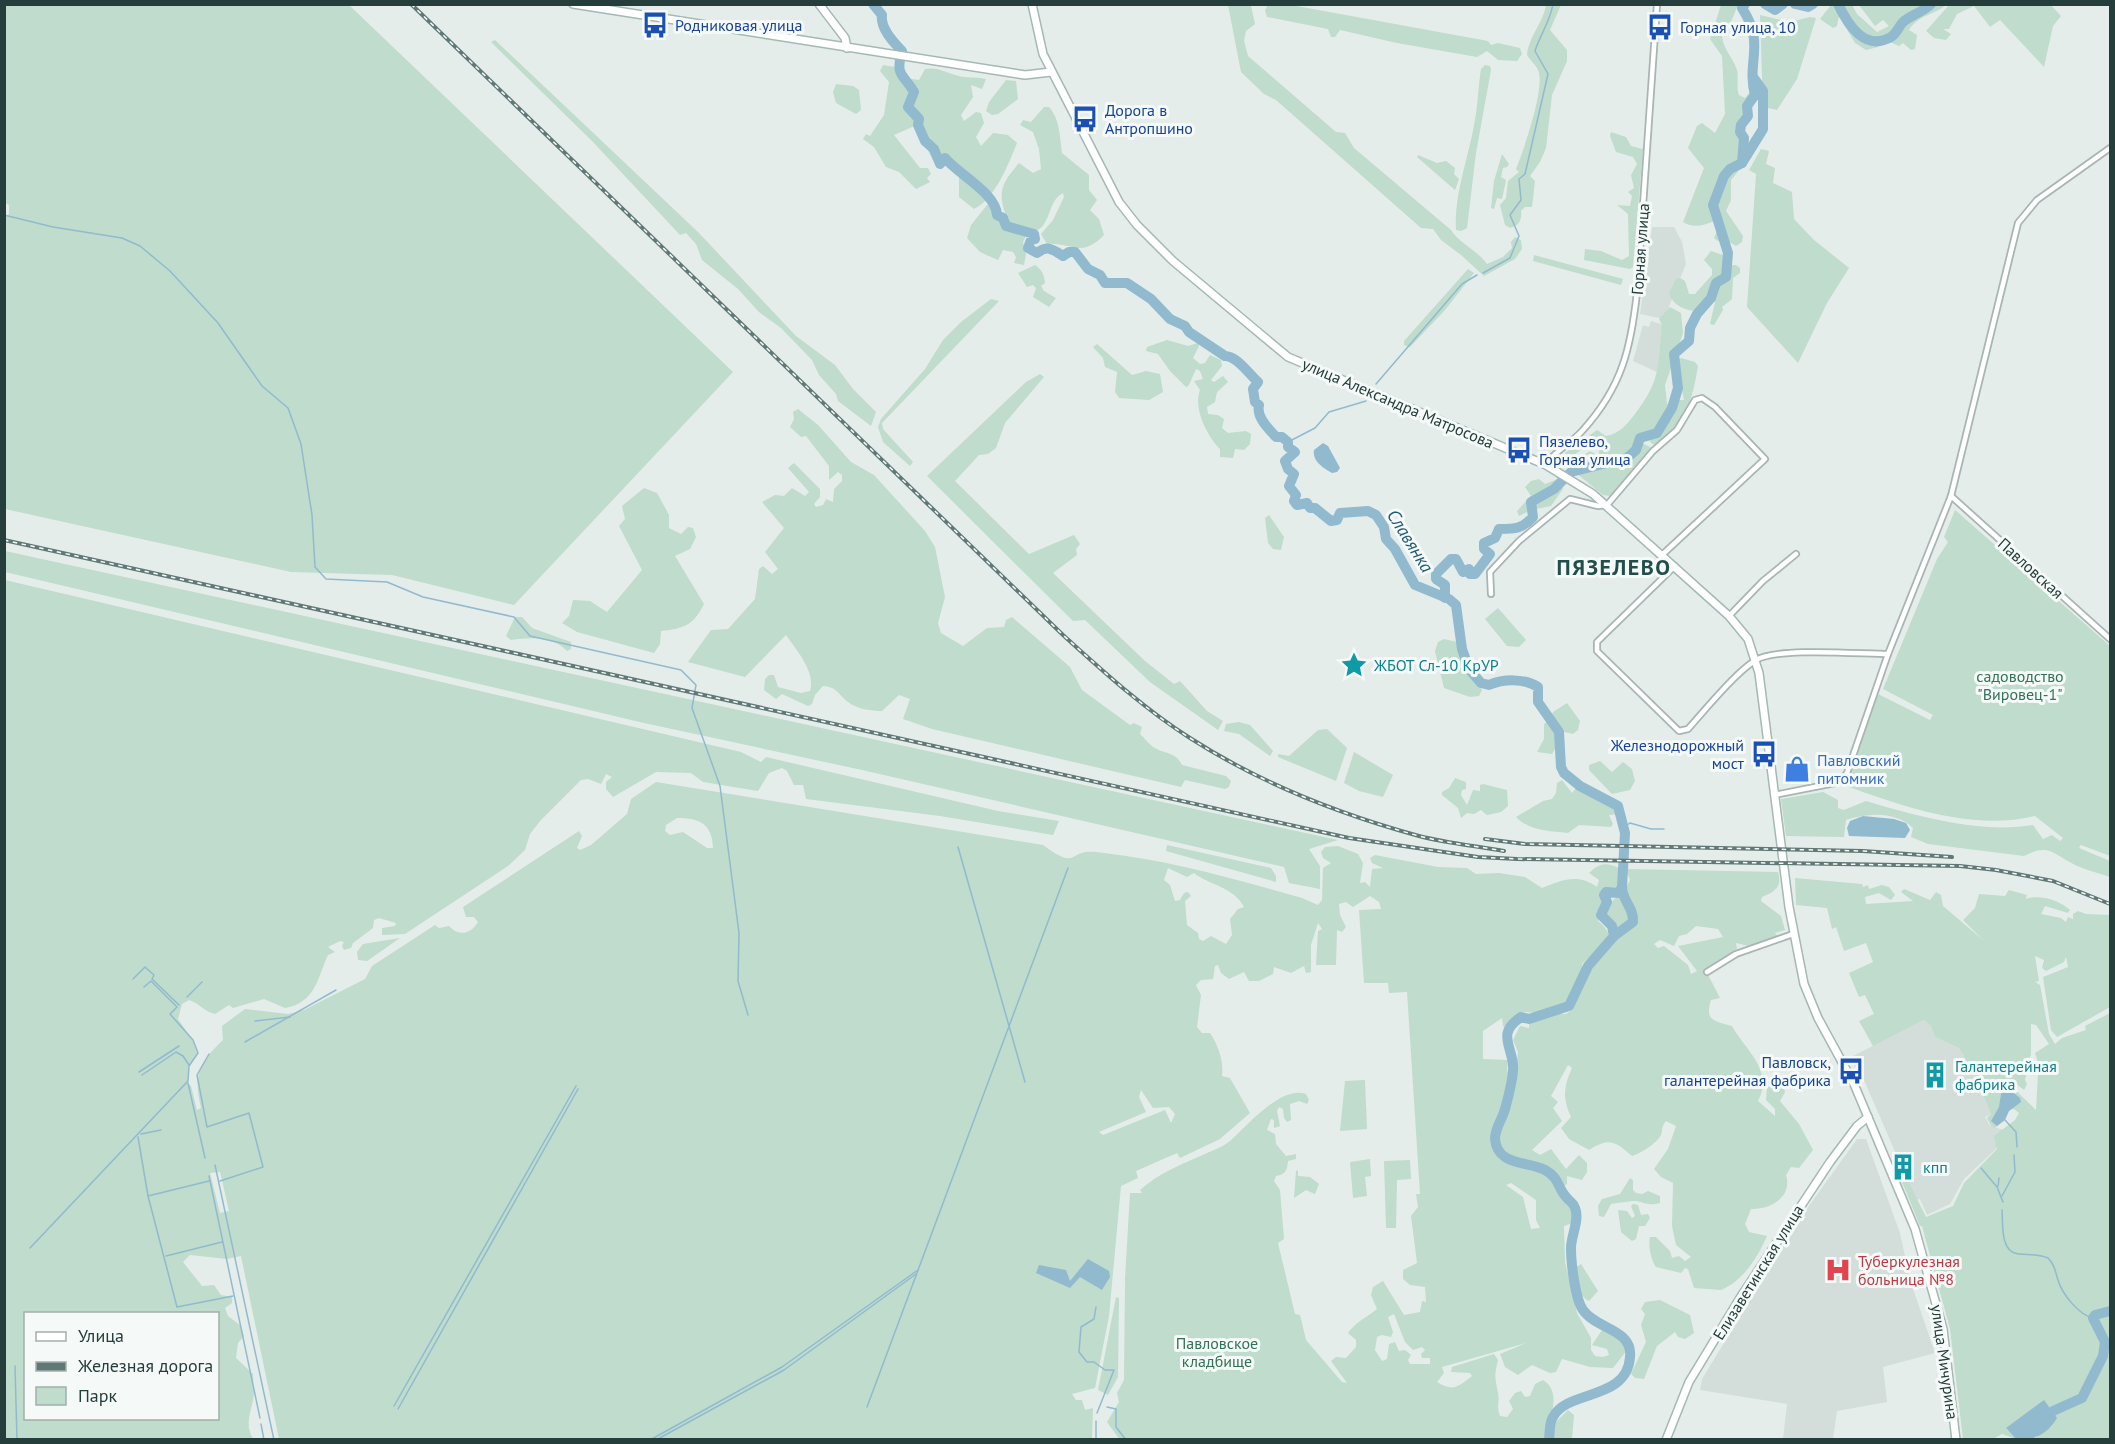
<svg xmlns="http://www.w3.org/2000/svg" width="2115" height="1444" viewBox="0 0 2115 1444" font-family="'PT Sans',sans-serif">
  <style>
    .built { fill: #d3ddda }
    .green { fill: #bfdccc; fill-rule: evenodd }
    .water { fill: #91bace }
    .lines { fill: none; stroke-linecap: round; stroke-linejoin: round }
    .stream { stroke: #91bace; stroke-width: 1.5 }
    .river { stroke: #91bace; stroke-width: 10 }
    .street-casing { stroke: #a8b5b3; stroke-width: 8 }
    .secondary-casing { stroke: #a4b8b4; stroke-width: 10 }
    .street { stroke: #fff; stroke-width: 4.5 }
    .secondary { stroke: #fff; stroke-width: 7 }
    .rail-casing { stroke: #607976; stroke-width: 4 }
    .rail { stroke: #f5faf8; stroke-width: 1.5; stroke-dasharray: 4.5; stroke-linecap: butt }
    .labels { text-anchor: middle; stroke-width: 6; stroke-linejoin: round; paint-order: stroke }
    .transit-label { font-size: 16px; fill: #164399; stroke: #f5faf8; text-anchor: start }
    .street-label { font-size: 16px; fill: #253e3b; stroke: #f5faf8 }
    .culture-label { font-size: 16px; fill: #0d838f; stroke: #f5faf8; text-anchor: start }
    .park-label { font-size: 16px; fill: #327256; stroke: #f5faf8 }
    .shop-label { font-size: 16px; fill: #366cbe; stroke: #f5faf8; text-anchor: start }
    .health-label { font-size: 16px; fill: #be3a42; stroke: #f5faf8; text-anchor: start }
    .water-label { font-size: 18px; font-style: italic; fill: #235a76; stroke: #f5faf8 }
    .district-label { font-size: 22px; font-weight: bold; letter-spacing: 1.5px; fill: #224f4b; stroke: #f5faf8 }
  </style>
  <rect width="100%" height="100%" fill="#e5edeb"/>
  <!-- built -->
  <g class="built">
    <path d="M 1652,227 L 1674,227 L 1682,242 L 1686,264 L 1664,319 L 1640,314 Z"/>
    <path d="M 1651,321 L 1664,325 L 1659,373 L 1633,361 L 1643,325 L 1649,327 Z"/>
    <path d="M 1924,1020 L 1931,1026 L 1935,1037 L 1959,1048 L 1974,1073 L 1991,1114 L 1985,1117 L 1990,1126 L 2004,1130 L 1998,1147 L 1964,1179 L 1950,1204 L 1927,1215 L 1920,1199 L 1916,1200 L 1864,1080 L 1849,1058 Z"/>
    <path d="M 1857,1139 L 1866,1139 L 1900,1233 L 1910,1280 L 1935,1353 L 1883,1367 L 1887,1402 L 1837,1411 L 1833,1439 L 1783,1439 L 1787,1404 L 1700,1390 L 1702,1379 L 1799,1220 Z"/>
  </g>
  <!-- green -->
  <g class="green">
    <path d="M 5,4 L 349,5 L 733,372 L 514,605 L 392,575 L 291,572 L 5,509 L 4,218 L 9,214 L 9,205 L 4,202 Z"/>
    <path d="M 1228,5 L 1251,6 L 1255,24 L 1246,31 L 1244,41 L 1248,56 L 1336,132 L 1345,133 L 1354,148 L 1451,230 C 1460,244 1477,250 1487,264 L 1503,257 L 1512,248 L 1511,242 L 1515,237 L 1521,240 L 1522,249 L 1515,259 L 1484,276 L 1461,255 L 1441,240 L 1433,229 L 1421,228 L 1276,100 L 1264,94 L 1241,72 Z"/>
    <path d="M 1268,5 L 1291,5 L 1488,41 L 1491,45 L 1498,43 L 1520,48 L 1522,54 L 1517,61 L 1498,60 L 1487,51 L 1477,57 L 1397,43 L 1340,30 L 1335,37 L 1331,37 L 1328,29 L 1267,17 L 1265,10 Z"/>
    <path d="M 1546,5 L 1561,5 L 1550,30 L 1567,50 L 1567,61 L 1552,95 L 1546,148 L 1540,162 L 1530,176 L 1535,181 L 1532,207 L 1525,207 L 1521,211 C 1522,221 1519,225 1510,228 L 1505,225 L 1500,205 L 1506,198 L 1508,181 L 1519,172 L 1516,169 C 1523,152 1546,86 1538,70 C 1536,65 1530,60 1527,55 C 1529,36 1543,23 1546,5 Z"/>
    <path d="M 1721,5 L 1738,5 L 1730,24 L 1723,28 C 1718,45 1733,56 1737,70 C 1739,78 1736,87 1739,95 L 1745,98 L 1752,89 L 1757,93 L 1743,116 L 1740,128 L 1740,169 L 1731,180 L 1731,200 L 1726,211 L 1743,236 L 1742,242 L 1736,246 L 1726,240 L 1718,241 L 1714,238 L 1720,224 L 1716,220 C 1706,225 1694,229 1683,222 L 1704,168 L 1688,148 L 1697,126 L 1702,123 L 1715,133 L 1725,114 L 1722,56 L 1710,39 Z"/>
    <path d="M 1831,5 L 1852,5 L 1857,14 L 1877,32 L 1889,26 L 1883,20 L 1875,26 L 1859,5 L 1946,5 C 1934,15 1918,15 1909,30 L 1917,35 L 1915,49 L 1911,50 L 1903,43 L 1899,46 L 1885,40 L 1878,47 L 1866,50 L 1855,43 L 1839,16 L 1837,26 L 1833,28 L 1820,19 Z"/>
    <path d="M 1949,5 L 2051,5 L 2061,16 L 2053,26 L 2044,67 L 2000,20 L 1990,27 L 1974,6 L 1957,14 L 1949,29 L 1943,29 L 1951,34 L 1946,40 L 1934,38 L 1926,31 Z"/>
    <path d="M 1760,15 L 1790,22 L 1810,17 L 1816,18 L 1797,79 L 1777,110 L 1763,107 Z"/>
    <path d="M 495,40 L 698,232 L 796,336 L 835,365 L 853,389 L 876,412 L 871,426 L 838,401 L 836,394 L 819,375 L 812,360 L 781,328 L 759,312 L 738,289 L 702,260 L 696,244 L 686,233 L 680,235 L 593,142 L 491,42 Z"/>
    <path d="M 883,65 L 901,68 L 905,78 L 919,80 L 925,69 C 940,66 951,76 965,77 C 972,78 978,77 986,79 L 982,89 L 971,85 L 973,97 L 961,115 L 964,121 L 976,112 L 981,113 L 984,123 L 976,137 L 981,146 L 993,133 L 1008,135 L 1017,143 C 1008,165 995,199 974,209 L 959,197 L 959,178 L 963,173 L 945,163 L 935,163 C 926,152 926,138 919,124 L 894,135 L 920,168 L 928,168 L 931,174 L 927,178 L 930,182 L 916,189 L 899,172 L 886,167 L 874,147 L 863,139 L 866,134 L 870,136 L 884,115 L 889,82 L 880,71 Z"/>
    <path d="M 1485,65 L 1490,66 L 1491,70 L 1476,153 L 1467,228 L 1461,231 L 1456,230 C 1454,194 1468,160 1474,125 C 1478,107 1478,87 1481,69 Z"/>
    <path d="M 1006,80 L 1016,81 L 1018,99 L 998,114 L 992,115 L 986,111 L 989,102 Z"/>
    <path d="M 836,84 L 853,86 L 859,90 L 861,110 L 856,114 L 836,103 L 833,92 Z"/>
    <path d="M 1044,107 L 1049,107 C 1060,119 1060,138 1062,153 L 1089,175 L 1089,190 L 1097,200 L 1090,210 L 1099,219 L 1104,235 C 1081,259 1071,242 1047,244 L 1041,234 L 1053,220 L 1064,197 L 1063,193 C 1045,202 1053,232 1028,232 L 1023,242 L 1026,254 L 1024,265 L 1014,263 L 1016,257 L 1013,252 L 1003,250 L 998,260 L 980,252 L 967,238 L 971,225 L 987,205 L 993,206 L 1003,224 L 1008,221 C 997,193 1000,185 1019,163 L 1033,173 L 1041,169 L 1039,149 L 1033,132 L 1020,125 L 1023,120 L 1031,122 Z"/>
    <path d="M 1611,132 L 1626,137 L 1631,146 L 1643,149 L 1633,267 L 1630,269 L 1584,260 L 1585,249 L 1601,251 L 1622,260 L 1629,256 L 1628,214 L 1617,205 L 1630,206 L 1632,196 L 1628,192 L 1634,188 L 1631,175 L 1637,164 L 1633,157 L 1616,152 L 1610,136 Z"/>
    <path d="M 1761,149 L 1769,151 L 1766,164 L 1775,168 L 1773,183 L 1792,192 L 1794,219 L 1814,240 L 1849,268 L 1827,303 L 1798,363 L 1747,307 L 1756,174 L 1749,170 Z"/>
    <path d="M 1502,154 L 1509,164 L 1507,167 L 1503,168 L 1501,177 L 1506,180 L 1502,199 L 1497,198 L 1494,209 L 1491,208 L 1494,181 Z"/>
    <path d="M 1418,155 L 1437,163 L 1446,161 L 1455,168 L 1454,174 L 1459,179 L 1455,190 L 1417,157 Z"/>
    <path d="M 1711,251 L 1723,255 L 1729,265 L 1736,265 L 1740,268 L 1740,273 L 1733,278 L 1732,299 L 1722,307 L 1723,310 L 1714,325 L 1710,324 L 1715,302 L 1712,300 L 1706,310 C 1692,313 1674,309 1669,293 L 1676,279 L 1680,278 L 1685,281 L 1689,294 L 1695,294 L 1712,275 L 1712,269 L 1704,260 Z"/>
    <path d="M 1534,255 L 1623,279 L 1621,285 L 1533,261 Z"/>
    <path d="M 1035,265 C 1042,270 1044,274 1045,283 L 1041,286 L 1044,291 L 1056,298 L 1049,307 L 1033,297 L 1036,288 L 1033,285 L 1027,287 L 1018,273 Z"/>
    <path d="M 1468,269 L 1474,273 L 1445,310 L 1410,347 L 1404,345 L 1404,341 Z"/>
    <path d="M 991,299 L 999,301 L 882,423 L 883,429 L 913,462 L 910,466 L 883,442 L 878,427 L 881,419 L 925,369 L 943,340 L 961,322 Z"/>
    <path d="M 1670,307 L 1681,313 L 1683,333 L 1665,385 L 1667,404 L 1673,407 L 1678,400 L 1684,400 L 1676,361 L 1681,358 L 1695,362 L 1698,366 C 1692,402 1686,422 1656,445 L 1651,443 L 1647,435 L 1639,439 L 1633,453 L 1639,451 L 1642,443 L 1652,448 L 1623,487 L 1610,496 L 1603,495 L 1576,473 L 1577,459 L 1590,451 L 1599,456 L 1599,451 L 1605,444 L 1587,445 L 1569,459 L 1566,458 L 1565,453 L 1597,430 L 1606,436 C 1621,433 1626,425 1635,414 C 1661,380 1658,366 1662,325 L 1659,319 Z"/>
    <path d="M 1167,340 L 1188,346 L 1198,343 L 1199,346 L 1193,358 L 1200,364 L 1205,363 L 1210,355 L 1221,360 L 1222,366 L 1211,380 L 1214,382 L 1223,376 L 1228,382 L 1217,392 L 1215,402 L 1207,407 L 1208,414 L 1218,415 L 1224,419 L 1222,428 L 1228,433 L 1246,431 L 1251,434 L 1250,444 L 1244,450 L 1235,449 L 1233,458 L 1220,457 L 1220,449 C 1207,436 1193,408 1200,390 L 1194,381 L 1203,379 L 1200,371 L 1196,369 L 1189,385 L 1186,387 L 1170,371 L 1158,354 L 1146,351 L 1147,347 Z"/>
    <path d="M 1097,344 L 1132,375 L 1146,371 L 1160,374 L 1163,392 L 1149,400 L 1119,398 L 1115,392 L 1117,372 L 1105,367 L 1103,358 L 1093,347 Z"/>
    <path d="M 1040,374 L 1044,377 L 1005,423 L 996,448 L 988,454 L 979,455 L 955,481 L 1029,554 L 1074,535 L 1080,544 L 1076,549 L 1077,555 L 1053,573 L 1145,661 L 1174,684 L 1180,681 L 1207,711 L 1223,721 L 1218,730 L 1150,682 L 1085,620 L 1073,621 L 927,476 L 1026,382 Z"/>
    <path d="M 798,409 L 818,425 L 851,462 L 874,475 L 925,531 L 935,547 L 945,597 L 938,623 L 941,633 L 963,646 L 987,628 L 1004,627 L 1006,620 L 1012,617 L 1070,667 L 1082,690 L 1130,725 L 1134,723 L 1142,727 L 1140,734 C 1145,738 1149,745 1155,748 C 1165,754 1176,752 1182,765 L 1226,776 L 1231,781 L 1229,787 L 1225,789 L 1185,780 L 1181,787 L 932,729 L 903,719 L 910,699 L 899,695 L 882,711 C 871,711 857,709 848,702 C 838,694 837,687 823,686 L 815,695 L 812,704 L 808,706 L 782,694 L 776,699 L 764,690 L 765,679 L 769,675 L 774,675 L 778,687 L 801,693 L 810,691 C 816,672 797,651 786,635 L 745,677 L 688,662 L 711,630 L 728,629 L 755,599 L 759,569 L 763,566 L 772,574 L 778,569 L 765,552 L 784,528 L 762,502 L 775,495 L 784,496 L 792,488 L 805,496 L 809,492 L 788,468 L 794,463 L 820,489 L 820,497 L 814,504 L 816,507 L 823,505 L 826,499 L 833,502 L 834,489 L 842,481 L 842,475 L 838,472 L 829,480 L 829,466 L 806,436 L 801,437 L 790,427 L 794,419 L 793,412 Z"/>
    <path d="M 1539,479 L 1545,484 L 1558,479 L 1563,489 L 1551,506 L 1531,510 L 1519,516 L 1517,511 L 1531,496 L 1525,487 L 1531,481 Z"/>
    <path d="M 644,488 L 657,493 L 669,515 L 669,528 L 681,534 L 688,527 L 693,528 L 696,537 L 690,549 L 675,556 L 704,604 C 694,625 683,629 661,631 L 660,644 L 654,653 L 577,632 L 562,623 L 569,616 L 573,600 L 590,601 L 607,612 L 642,570 L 619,526 L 625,519 L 622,506 Z"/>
    <path d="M 1955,510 L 2110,646 L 2110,856 L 2081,845 L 2079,848 L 2110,861 L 2110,877 C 2099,873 2086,870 2075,865 C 2053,854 2049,843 2024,856 L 1928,844 L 1911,837 L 1913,828 C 1895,811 1868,813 1846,820 L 1844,837 L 1786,836 L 1781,799 L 1823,792 L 1838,800 L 1838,808 L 1844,810 L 1866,801 C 1916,816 1981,834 2033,825 L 2043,839 L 2052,835 L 2060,841 L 2063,838 L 2035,816 C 1972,831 1905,807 1846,786 L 1878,694 L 1930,720 L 1933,715 L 1883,689 L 1937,559 L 1948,542 L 1944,537 Z"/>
    <path d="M 1269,515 L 1284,537 L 1281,550 L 1273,549 L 1268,543 L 1265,518 Z"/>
    <path d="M 5,551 L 1338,840 L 1309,849 L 1320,866 L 1320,889 L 1289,883 L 1284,867 L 862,770 L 644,723 L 5,572 Z"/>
    <path d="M 5,580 L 741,752 L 761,762 L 766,757 L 998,811 L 1059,821 L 1053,835 L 940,816 L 806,799 L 803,785 L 794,785 L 787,771 L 782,768 L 769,773 L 758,791 L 703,782 L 691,773 L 656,772 L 613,797 L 606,789 L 606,782 L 612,777 L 606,774 L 601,784 L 588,779 L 581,780 L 541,820 L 530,834 L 525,850 L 508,866 L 405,934 L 382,935 L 382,928 L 395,926 L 396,923 L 379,918 L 374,920 L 373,928 L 353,943 L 351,948 L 344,950 L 342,946 L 344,942 L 340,941 L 328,947 L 335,952 L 328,955 C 318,976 316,1003 285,1008 L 264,999 L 233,1008 L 229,1005 L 215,1014 C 205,1012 199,1003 189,1000 L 182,1004 L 178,1019 L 193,1041 L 197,1053 L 188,1067 L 188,1083 L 191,1086 L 197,1110 L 201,1108 C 193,1075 199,1063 223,1040 L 222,1026 L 245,1009 L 288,1014 L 304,1010 L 365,979 L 372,966 L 435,925 L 439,928 L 449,926 C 459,937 471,934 478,922 L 474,917 L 466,917 L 463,907 L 579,831 L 582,836 L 577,848 L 580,850 L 591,845 L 627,814 L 631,799 L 656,782 L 1043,845 C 1080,872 1066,849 1096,852 C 1170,860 1231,878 1302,898 L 1318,905 L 1322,900 L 1323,868 L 1331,863 L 1323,858 L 1321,852 L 1325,847 L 1338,846 L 1358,854 L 1363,863 L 1360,883 L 1365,882 L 1370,887 L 1372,869 L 1383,868 L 1372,863 L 1370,858 L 1375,855 L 1438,867 L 1467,868 L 1476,874 L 1499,873 L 1525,877 L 1542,888 C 1562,880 1578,873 1597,887 L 1599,880 L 1589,873 C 1600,863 1605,862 1619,868 L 1620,888 L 1617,891 L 1605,890 L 1599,894 L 1601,899 L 1605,900 L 1598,921 C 1625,943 1595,949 1582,964 L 1582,974 L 1564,1005 L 1537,1013 L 1523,1012 L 1507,1028 L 1503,1026 L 1502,1018 L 1483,1031 L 1483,1059 L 1508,1060 L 1507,1071 L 1515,1079 L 1518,1052 L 1513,1040 L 1520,1026 L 1529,1028 L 1529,1022 L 1556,1014 L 1566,1014 L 1572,1010 L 1589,971 L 1616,938 L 1615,929 L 1604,914 L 1614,899 L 1623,894 L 1630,880 L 1626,869 L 1778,872 C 1782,887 1776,891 1762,897 L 1761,901 L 1781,916 L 1785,930 L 1775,933 L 1778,937 L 1749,946 L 1736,943 L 1737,949 L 1705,969 L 1720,998 L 1711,1000 C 1704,1021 1715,1021 1732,1026 C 1746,1051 1774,1070 1758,1101 L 1775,1116 L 1775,1109 L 1766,1100 L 1767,1088 L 1772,1084 L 1776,1089 L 1784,1088 L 1785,1092 L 1780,1101 L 1799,1124 L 1813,1150 L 1799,1168 L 1791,1167 L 1786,1175 C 1793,1197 1770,1210 1751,1209 L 1745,1224 L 1749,1232 L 1767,1236 C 1758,1257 1743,1281 1721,1290 L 1694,1288 L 1688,1269 L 1685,1268 L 1681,1273 L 1656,1267 C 1651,1259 1648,1247 1650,1237 L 1656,1237 L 1670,1251 L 1672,1258 L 1679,1256 L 1685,1261 L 1691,1257 L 1676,1245 L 1672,1226 L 1673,1183 L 1661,1177 L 1654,1169 L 1668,1149 L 1676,1126 L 1666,1121 C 1661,1127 1663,1129 1661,1135 C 1657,1143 1640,1154 1632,1156 C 1615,1141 1609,1137 1589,1150 L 1569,1139 L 1561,1128 L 1571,1117 C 1562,1098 1564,1086 1572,1068 L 1568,1065 L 1551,1096 L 1558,1102 L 1553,1108 L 1562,1121 L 1532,1150 L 1540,1155 L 1551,1149 L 1566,1169 L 1579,1155 L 1587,1163 L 1587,1172 L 1582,1180 L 1567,1176 L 1567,1184 L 1560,1188 L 1574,1214 L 1573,1223 L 1564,1226 L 1565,1262 L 1577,1313 L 1591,1338 L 1591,1350 L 1595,1356 L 1603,1357 L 1609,1355 L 1607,1349 L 1592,1345 L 1602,1330 L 1623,1342 L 1627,1350 L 1613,1368 L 1590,1367 L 1562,1359 L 1556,1372 L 1550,1373 L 1532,1365 L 1518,1375 L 1505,1367 L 1500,1354 L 1526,1343 L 1442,1367 L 1444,1373 L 1437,1382 C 1453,1392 1458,1387 1472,1376 L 1470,1373 L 1451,1372 L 1452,1367 L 1494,1354 L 1498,1360 C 1494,1377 1495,1376 1498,1393 C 1500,1402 1496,1406 1500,1416 L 1507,1417 L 1513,1409 L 1509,1401 L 1515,1393 L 1521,1391 L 1525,1397 L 1530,1396 L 1535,1384 L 1543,1380 C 1563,1392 1549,1420 1545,1439 L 1120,1440 L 1107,1422 L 1119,1402 L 1117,1393 L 1124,1380 L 1125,1279 L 1130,1193 L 1142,1193 L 1140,1190 C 1159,1173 1182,1164 1205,1154 C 1213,1150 1223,1147 1230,1141 C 1247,1126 1281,1085 1306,1094 L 1309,1100 L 1307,1104 L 1299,1101 L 1290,1104 L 1291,1120 L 1287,1122 L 1284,1118 L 1283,1109 L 1279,1107 L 1277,1111 L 1280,1126 L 1274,1128 L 1274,1120 L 1271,1119 L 1267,1130 L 1275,1134 L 1276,1144 L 1286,1156 L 1296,1154 L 1296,1159 L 1288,1161 C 1287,1171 1286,1174 1276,1176 L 1274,1181 L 1280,1190 L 1284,1239 L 1278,1243 L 1295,1314 L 1300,1315 L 1306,1340 L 1342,1382 L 1347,1383 L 1331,1361 L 1336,1357 L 1346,1358 L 1356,1347 L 1356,1340 L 1348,1333 C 1359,1319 1365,1319 1377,1309 L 1371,1295 L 1373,1287 L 1383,1281 L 1404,1315 L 1420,1312 L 1422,1301 L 1426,1302 L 1425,1287 L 1410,1285 L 1403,1279 L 1403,1270 L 1417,1263 L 1411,1216 L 1418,1207 L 1416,1194 L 1420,1194 L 1407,992 L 1389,993 L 1388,983 L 1364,983 L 1359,910 L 1381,909 L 1379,902 L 1370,896 L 1353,907 L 1346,902 L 1339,904 L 1340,915 L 1346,927 L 1342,932 L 1337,930 L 1336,965 L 1316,965 L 1318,931 L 1322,929 L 1318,923 L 1311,945 L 1311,972 L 1306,973 L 1304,966 L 1291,973 L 1274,967 L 1273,974 L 1259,981 L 1249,981 L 1244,972 L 1229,979 L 1221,973 L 1218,965 L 1215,966 L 1213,979 L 1201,980 L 1196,985 L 1201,995 L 1197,1027 L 1202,1033 L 1210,1033 C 1218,1045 1224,1061 1222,1076 L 1230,1078 L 1250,1113 L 1220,1139 L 1180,1158 L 1177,1153 L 1136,1171 L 1138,1178 L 1121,1186 L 1109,1316 L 1095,1388 L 1072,1394 L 1076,1400 L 1082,1400 L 1085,1410 L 1093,1408 L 1092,1439 L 279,1439 L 241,1256 L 227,1259 L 190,1255 L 183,1262 L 202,1286 L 214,1285 L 221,1295 L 232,1297 L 232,1303 L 225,1308 L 228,1316 L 241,1326 L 244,1336 L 238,1343 L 236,1358 L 253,1374 C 253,1383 255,1392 253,1400 C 250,1415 245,1425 253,1439 L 5,1440 ZM 677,818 C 699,818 712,823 713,848 L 707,848 L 683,832 L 670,835 L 665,831 L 666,825 ZM 1168,868 L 1187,877 L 1194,873 C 1209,885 1234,887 1244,907 L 1238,909 L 1230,919 L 1232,935 L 1226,944 L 1211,936 L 1203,941 L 1199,939 L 1198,933 L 1187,925 L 1185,901 L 1191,896 L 1188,892 L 1184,893 L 1180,900 L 1175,901 L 1170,885 L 1164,880 ZM 1696,926 L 1718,929 L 1723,937 L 1678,946 L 1697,971 L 1691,974 L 1688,965 L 1664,946 L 1658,948 L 1654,944 L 1660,940 L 1674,946 L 1679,936 L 1687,934 ZM 1141,1090 L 1153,1108 L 1169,1107 L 1175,1114 L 1171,1123 L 1165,1110 L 1103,1135 L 1099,1132 L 1146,1112 L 1139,1097 ZM 220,1172 L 229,1211 L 220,1213 L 210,1173 ZM 1511,1183 L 1536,1200 L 1536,1220 L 1540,1228 L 1531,1229 L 1523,1197 L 1506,1185 ZM 26,1314 L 218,1314 L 218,1418 L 26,1418 ZM 1394,1314 L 1405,1342 L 1413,1350 L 1422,1347 L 1425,1350 L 1421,1354 L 1422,1358 L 1430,1358 L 1430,1364 L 1410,1364 L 1408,1360 L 1411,1355 L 1405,1350 L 1399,1351 L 1395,1342 L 1389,1344 L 1387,1359 L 1382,1361 L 1375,1350 L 1377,1337 L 1382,1335 L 1391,1337 L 1393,1332 L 1388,1317 Z"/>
    <path d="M 1498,608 L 1526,640 L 1519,647 L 1507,646 L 1485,619 Z"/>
    <path d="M 515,617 L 522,617 L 532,628 L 571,642 L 571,649 L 567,651 C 554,636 530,637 511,640 L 506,636 Z"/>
    <path d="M 1444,639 L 1457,642 L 1467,668 L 1482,690 L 1479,696 L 1470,697 L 1444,688 L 1435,651 L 1438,642 Z"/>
    <path d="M 1567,703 L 1580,721 L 1578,730 L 1573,734 L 1560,731 L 1555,735 L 1555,749 L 1552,754 L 1537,752 L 1544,739 L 1544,724 L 1551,719 L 1553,712 Z"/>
    <path d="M 1239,722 L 1250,725 L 1273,751 L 1270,756 L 1239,734 L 1224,731 L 1226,724 Z"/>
    <path d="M 1327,729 L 1347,748 L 1336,781 L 1278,757 L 1278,754 L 1289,756 L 1318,730 Z"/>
    <path d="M 1354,752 L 1393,775 L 1383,797 L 1359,791 L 1344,783 Z"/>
    <path d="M 1600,761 L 1612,772 L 1623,762 L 1632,769 L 1635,781 L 1630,790 L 1612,794 L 1589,770 L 1589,765 Z"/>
    <path d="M 1455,778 L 1466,782 L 1466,789 L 1462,790 L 1461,795 L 1467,805 L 1473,790 L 1480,791 L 1480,785 L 1483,784 L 1507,790 L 1508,806 L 1501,812 L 1487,815 L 1481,810 L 1474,814 L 1467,813 L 1461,818 L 1458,808 L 1442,795 L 1442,792 L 1449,788 Z"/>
    <path d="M 1562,780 L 1572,793 L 1576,788 L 1615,806 L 1619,814 L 1609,815 L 1613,824 L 1611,827 L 1579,825 L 1568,833 C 1548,831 1530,831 1516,817 L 1543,801 L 1552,799 L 1556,793 L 1557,783 Z"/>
    <path d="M 1167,845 L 1271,868 L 1276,876 L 1276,882 L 1166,851 Z"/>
    <path d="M 1795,878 L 1862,884 L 1863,887 L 1868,885 L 1869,889 L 1882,885 L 1889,887 L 1895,895 L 1891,900 L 1879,893 L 1865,897 L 1866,904 L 1913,901 L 1901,892 L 1904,889 L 1930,900 L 1936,892 L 1941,895 L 1943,906 L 1983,940 L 1963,920 L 1975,908 L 1979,894 L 2005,896 L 2009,890 L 2027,895 L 2026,899 C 2040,894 2059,900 2070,910 L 2068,913 L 2045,906 L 2041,914 L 2061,918 L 2066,922 L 2068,917 L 2082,923 L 2073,919 L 2073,914 L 2078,911 L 2086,914 L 2110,915 L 2110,1007 L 2057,1037 L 2051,1030 L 2043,977 L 2068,967 L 2066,957 L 2064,962 L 2046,971 L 2042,968 L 2044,960 L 2035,956 L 2039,981 L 2035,982 L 2040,985 L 2049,1034 L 2055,1044 L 2062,1038 L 2086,1030 L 2085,1026 L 2110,1013 L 2110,1439 L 2033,1439 L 2052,1426 L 2006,1428 L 2016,1439 L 2002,1434 L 1993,1439 L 1963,1439 L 1950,1329 L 1922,1226 L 1920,1226 L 1896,1167 L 1900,1165 L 1926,1217 L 1953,1206 L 1964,1183 L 1997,1149 L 1994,1136 L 2015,1120 L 2019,1113 L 2014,1109 L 2007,1110 L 2002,1122 L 1995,1128 L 1991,1126 L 1987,1118 L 1991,1114 L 1974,1073 L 1959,1048 L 1935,1037 L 1931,1026 L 1924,1020 L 1873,1046 L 1859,1021 L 1874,1014 L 1865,995 L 1859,997 L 1849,973 L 1873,962 L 1866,943 L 1844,951 L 1836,927 L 1832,929 L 1827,908 L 1796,905 ZM 2031,1024 L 2036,1025 L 2049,1044 L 2035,1053 L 2038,1062 L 2036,1071 L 2038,1074 L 2036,1110 L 2008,1083 L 2011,1080 L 2024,1090 L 2027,1084 L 2025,1080 L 2031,1054 Z"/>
    <path d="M 400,938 L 367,961 L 358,960 L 357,952 L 363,944 Z"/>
    <path d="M 1365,1080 L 1367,1129 L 1340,1131 L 1345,1081 Z"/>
    <path d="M 1370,1159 L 1371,1176 L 1365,1177 L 1367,1196 L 1353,1198 L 1350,1162 Z"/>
    <path d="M 1410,1160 L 1411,1179 L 1397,1180 L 1396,1228 L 1386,1228 L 1384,1161 Z"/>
    <path d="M 1298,1170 L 1298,1176 L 1310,1177 L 1319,1184 L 1315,1194 L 1306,1190 L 1294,1198 L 1296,1171 Z"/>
    <path d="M 1630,1178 L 1633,1180 L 1633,1190 L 1636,1193 L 1642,1194 L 1648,1191 L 1660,1196 L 1660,1203 C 1649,1206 1646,1203 1636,1201 C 1629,1201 1618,1203 1611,1204 L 1604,1217 L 1599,1216 L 1598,1206 L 1602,1199 L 1620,1194 Z"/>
    <path d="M 1633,1204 L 1638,1205 L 1641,1215 L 1648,1214 L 1650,1218 L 1645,1226 L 1639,1226 L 1636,1239 L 1632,1241 L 1621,1232 L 1618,1210 L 1627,1211 L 1632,1218 L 1635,1216 L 1631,1206 Z"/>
    <path d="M 1581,1264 L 1598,1291 L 1589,1301 C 1577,1295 1576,1280 1575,1268 Z"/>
    <path d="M 1116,1297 L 1119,1298 L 1118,1377 L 1108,1395 L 1098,1390 Z"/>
    <path d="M 1660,1300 L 1690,1315 L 1694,1333 L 1685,1339 L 1678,1337 L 1675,1332 L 1657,1346 L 1644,1379 L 1635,1378 L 1631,1374 L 1646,1342 L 1641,1325 L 1645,1314 L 1641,1309 L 1645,1302 Z"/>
    <path d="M 1568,1410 L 1574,1415 L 1572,1439 L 1552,1439 L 1555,1423 Z"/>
  </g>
  <!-- water -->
  <g class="water">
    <path d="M 1323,443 L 1328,446 L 1340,468 L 1337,472 L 1332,473 C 1323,468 1312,461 1314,450 Z"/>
    <path d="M 1863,816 L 1894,819 L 1906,823 L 1910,830 L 1905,838 L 1849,836 L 1847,828 L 1850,821 Z"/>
    <path d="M 2005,1086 L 2020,1098 L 2021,1102 L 2009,1111 L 2005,1120 L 1997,1126 L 1991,1121 L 1999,1107 L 2002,1088 Z"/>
    <path d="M 1088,1259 L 1109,1271 L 1110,1277 L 1102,1290 L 1080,1277 L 1070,1288 L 1036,1273 L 1039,1265 L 1066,1270 L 1070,1281 Z"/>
    <path d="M 2044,1400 L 2057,1418 C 2047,1435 2034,1440 2016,1439 L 2006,1428 Z"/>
  </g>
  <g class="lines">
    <!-- stream -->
    <g class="stream">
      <path d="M 4,215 L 53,227 L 122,238 L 140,246 L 170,271 L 218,323 L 262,386 L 288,408 L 301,444 L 312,515 L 315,567 L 326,579 L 387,582 L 423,597 L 514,617 L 530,636 L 681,670 L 696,685 L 692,708 L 720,786 L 739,933 L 738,981 L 748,1015"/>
      <path d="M 1483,273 L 1510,258 L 1519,236 L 1510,215 L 1521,200 L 1519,179 L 1525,174 L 1548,74 L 1535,51 C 1540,35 1550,22 1553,4"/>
      <path d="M 1376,384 L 1462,284 L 1477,275"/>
      <path d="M 1288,442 L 1315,428 L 1329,412 L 1366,401"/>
      <path d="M 1624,827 L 1630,823 L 1651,829 L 1664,829"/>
      <path d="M 958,847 L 1025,1082"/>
      <path d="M 133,979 L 145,967 L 154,975 L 152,979 L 179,1005"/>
      <path d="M 187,997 L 202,982"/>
      <path d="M 255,1021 L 290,1017"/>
      <path d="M 245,1042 L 336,990"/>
      <path d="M 209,1054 L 197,1075 L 207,1127 L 249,1113 L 263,1167 L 220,1181"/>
      <path d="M 139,1072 L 179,1046"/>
      <path d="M 142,1075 L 176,1052 L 183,1056 L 189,1065"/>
      <path d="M 188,1083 L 205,1158"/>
      <path d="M 2005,1120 L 2016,1132 L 2017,1147"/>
      <path d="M 141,1134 L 161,1130"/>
      <path d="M 138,1137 L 148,1196 L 177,1307 L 233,1296"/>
      <path d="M 215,1165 L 274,1440"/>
      <path d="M 1981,1168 L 1997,1187 L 2003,1202"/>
      <path d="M 209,1176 L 260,1418"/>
      <path d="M 1998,1186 L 1999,1178"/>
      <path d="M 148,1196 L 209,1181"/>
      <path d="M 2002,1196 L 2015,1172 L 2014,1155"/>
      <path d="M 2002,1210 C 2003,1224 2000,1253 2019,1254 C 2029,1255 2039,1254 2048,1258 C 2055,1265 2055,1271 2058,1280 C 2062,1294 2079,1315 2093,1318"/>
      <path d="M 30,1248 L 188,1081 L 189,1066 L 198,1053 L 193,1040 L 170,1014 L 177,1007 L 151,981 L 144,987"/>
      <path d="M 166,1256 L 222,1242"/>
      <path d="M 1096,1307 L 1094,1319 L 1081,1327 L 1079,1352 L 1087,1362 L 1094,1362 L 1105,1370 L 1114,1370 L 1097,1413"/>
      <path d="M 15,1366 L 17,1440"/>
      <path d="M 394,1406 L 576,1086"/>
      <path d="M 867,1407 L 1068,868"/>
      <path d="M 1107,1407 L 1116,1409 L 1116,1427 L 1126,1440"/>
      <path d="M 398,1409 L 578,1089"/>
      <path d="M 1096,1421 L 1096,1440"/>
      <path d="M 261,1424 L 264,1440"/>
      <path d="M 650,1440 L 782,1367 L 918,1270"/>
      <path d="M 656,1440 L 784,1370 L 916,1274"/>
    </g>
    <!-- river -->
    <g class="river">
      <path d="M 873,4 L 882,15 C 880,28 893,42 902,51 C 895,77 903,73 914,92 L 908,107 L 919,119 L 918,125 L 925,141 L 934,149 L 940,164 L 945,158 C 958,174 996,193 997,215 L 1003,218 L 1006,226 L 1034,234 L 1035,239 L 1031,240 L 1028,248 L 1037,253 C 1048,245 1052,249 1063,256 L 1069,252 L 1075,252 L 1088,269 L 1100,275 L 1105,283 L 1127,283 L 1151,299 L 1170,319 L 1185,326 L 1189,332 L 1225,356 C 1237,356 1249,374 1258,382 L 1253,389 L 1255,402 L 1259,405 C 1256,417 1268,428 1276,437 L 1282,437 L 1288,442 L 1288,447 L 1295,452 L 1285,461 L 1288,469 L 1294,474 L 1289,486 L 1296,495 L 1294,501 L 1297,505 L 1307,503 L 1310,508 L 1315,508 L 1331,521 L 1337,520 L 1340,513 L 1368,511 L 1376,515 L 1384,527 L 1386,539 L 1395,549 L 1415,585 L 1449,599 L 1456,605 L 1462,649 L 1469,669 L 1481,683 L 1489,685 C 1503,679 1524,678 1538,687 L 1538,702 L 1559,732 L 1561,767 L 1564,773 L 1580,786 L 1618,806 L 1625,833 L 1622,887 L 1619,893 L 1606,892 L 1604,895 L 1607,902 L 1601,915 L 1612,926 L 1614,936 L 1588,966 L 1569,1006 L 1529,1019 L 1521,1017 C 1497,1033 1511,1044 1513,1065 C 1514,1077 1508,1098 1505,1109 C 1502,1120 1495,1128 1495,1139 C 1497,1166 1528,1161 1545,1170 C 1560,1178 1557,1188 1567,1198 C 1570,1202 1573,1202 1575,1208 C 1580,1220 1571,1235 1571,1248 C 1571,1262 1575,1299 1583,1310 C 1597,1330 1633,1329 1630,1357 C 1627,1401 1568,1389 1553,1417 C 1549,1423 1550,1433 1549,1440"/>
      <path d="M 1765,4 L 1775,10 L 1783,4"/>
      <path d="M 1795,4 L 1808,7 L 1813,4"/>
      <path d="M 1838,4 C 1848,25 1865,52 1891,37 C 1897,33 1899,26 1903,22 C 1911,15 1923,12 1931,4"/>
      <path d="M 1742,163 L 1763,129 L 1763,91 L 1753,77"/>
      <path d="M 1445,598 L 1445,585 L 1436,579 L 1436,574 L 1451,559 L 1456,559 L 1463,572 L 1469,569 L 1470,574 L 1475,574 L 1490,554 L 1484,549 L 1484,543 L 1495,538 L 1499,529 C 1515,529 1522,529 1533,517 L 1531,502 L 1554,489 L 1571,472 L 1627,458 L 1636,450 L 1640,438 L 1657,433 L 1672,408 L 1678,388 L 1674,354 L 1689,341 L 1690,328 L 1697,314 L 1711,298 L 1716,283 L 1726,277 L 1728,253 L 1713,205 L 1724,176 L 1730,169 L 1742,163 L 1744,138 L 1740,132 L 1741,125 L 1748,116 L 1747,106 L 1755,95 C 1746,61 1766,45 1742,8 L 1745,4"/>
      <path d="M 1614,936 L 1633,922 C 1634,907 1622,901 1622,887"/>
      <path d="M 2025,1440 L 2053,1411 L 2082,1398 L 2103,1356 L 2105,1342 L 2093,1318 L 2095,1315 L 2110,1311"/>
    </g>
    <!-- street casing -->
    <g class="street-casing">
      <g id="street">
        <path d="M 1546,465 C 1555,450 1572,443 1583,430 C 1622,387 1631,348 1637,292 L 1657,4"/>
        <path d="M 1951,496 L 2110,639"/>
        <path d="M 1675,566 L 1597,642 L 1597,651 L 1679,731 L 1688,729 C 1704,711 1736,672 1756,660 C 1778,647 1860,654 1888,654"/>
        <path d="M 1491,594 L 1490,572 L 1519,541 L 1570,499 L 1598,506 L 1607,505 L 1653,451 L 1677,430 L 1695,400 L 1702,398 L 1715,407 L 1765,459 L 1662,555"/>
        <path d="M 1729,616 L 1763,581 L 1796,554"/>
        <path d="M 1774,795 L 1840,782 L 1847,773 L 1888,654 L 1951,496 L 2018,223 L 2037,200 L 2110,148"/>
        <path d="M 1707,972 L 1736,954 L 1793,934"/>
      </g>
    </g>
    <!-- secondary casing -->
    <g class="secondary-casing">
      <g id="secondary">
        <path d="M 573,4 L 1025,75 L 1051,72"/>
        <path d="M 819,4 L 845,38 L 847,48"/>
        <path d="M 1032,4 L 1043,54 L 1119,202 L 1137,225 L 1173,261 L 1288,357 L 1546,465 L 1593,494 L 1729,616 L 1748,639 L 1759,673 L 1789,907 L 1804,984 L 1818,1018 L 1854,1084 L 1915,1229 L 1943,1329 L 1956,1440"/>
        <path d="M 1666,1440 L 1689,1382 L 1740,1298 L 1830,1162 L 1857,1126 L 1868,1117"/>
      </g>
    </g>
    <!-- street -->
    <use href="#street" class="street"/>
    <!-- secondary -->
    <use href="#secondary" class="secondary"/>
    <!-- rail casing -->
    <g class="rail-casing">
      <g id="rail">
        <path d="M 411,4 L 1063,635 C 1103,671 1144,709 1190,738 C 1260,783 1339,814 1419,836 C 1446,843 1476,846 1504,851"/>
        <path d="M 4,540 L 1349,838 L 1478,857 L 1517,859 L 1960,866 L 1996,870 L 2053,881 L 2110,904"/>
        <path d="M 1485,839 L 1525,844 L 1863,851 L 1952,857"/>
      </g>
    </g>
    <!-- rail -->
    <use href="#rail" class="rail"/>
  </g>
  <!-- icons -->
  <defs>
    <g id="bus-bare" transform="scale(2.07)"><path d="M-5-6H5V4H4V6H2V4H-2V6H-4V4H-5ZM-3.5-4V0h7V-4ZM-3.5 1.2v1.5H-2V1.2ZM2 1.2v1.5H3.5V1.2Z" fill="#1a4fb4" stroke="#f5faf8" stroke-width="2.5" paint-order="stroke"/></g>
    <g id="sight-bare" transform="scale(2.07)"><path d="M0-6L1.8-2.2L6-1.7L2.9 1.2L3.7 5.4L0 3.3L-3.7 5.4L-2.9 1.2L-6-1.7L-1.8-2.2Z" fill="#0f9aa8" stroke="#f5faf8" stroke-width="2.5" paint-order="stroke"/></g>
    <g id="shop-bare" transform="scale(2.07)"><path d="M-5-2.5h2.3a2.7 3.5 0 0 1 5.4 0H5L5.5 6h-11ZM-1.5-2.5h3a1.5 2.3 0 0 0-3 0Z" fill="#3f7fe0" stroke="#f5faf8" stroke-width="2.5" paint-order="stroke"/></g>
    <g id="building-bare" transform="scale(2.07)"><path d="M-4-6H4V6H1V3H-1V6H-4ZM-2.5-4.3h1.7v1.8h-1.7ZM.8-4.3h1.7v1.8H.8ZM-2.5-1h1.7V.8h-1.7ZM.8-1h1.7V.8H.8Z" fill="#0f9aa8" stroke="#f5faf8" stroke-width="2.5" paint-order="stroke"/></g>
    <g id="hospital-bare" transform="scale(2.07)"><path d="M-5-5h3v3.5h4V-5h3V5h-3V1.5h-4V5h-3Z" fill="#e0444e" stroke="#f5faf8" stroke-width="2.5" paint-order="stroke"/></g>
  </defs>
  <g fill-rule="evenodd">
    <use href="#bus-bare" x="655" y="25"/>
    <use href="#bus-bare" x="1660" y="27"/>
    <use href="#bus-bare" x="1085" y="119"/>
    <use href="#bus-bare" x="1519" y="450"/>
    <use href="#sight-bare" x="1354" y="665"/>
    <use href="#bus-bare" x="1764" y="754"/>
    <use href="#shop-bare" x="1797" y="769"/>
    <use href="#bus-bare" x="1851" y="1071"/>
    <use href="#building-bare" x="1935" y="1075"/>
    <use href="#building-bare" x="1903" y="1167"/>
    <use href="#hospital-bare" x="1838" y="1270"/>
  </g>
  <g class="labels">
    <!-- transit labels -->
    <g class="transit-label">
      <text x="675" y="31">Родниковая улица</text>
      <text x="1680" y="33">Горная улица, 10</text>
      <text x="1105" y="116">Дорога в<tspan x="1105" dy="18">Антропшино</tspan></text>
      <text x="1539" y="447">Пязелево,<tspan x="1539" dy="18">Горная улица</tspan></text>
      <text x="1744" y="751" text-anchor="end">Железнодорожный<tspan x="1744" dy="18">мост</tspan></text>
      <text x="1831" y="1068" text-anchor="end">Павловск,<tspan x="1831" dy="18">галантерейная фабрика</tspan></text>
    </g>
    <!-- street labels -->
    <g class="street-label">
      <text transform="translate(1640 249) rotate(-86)" y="6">Горная улица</text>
      <text transform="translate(1398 403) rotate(23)" y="6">улица Александра Матросова</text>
      <text transform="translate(2031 568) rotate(42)" y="6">Павловская</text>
      <text transform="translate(1758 1272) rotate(-58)" y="6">Елизаветинская улица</text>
      <text transform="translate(1945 1362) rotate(82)" y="6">улица Мичурина</text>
    </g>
    <!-- culture labels -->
    <g class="culture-label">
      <text x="1374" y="671">ЖБОТ Сл-10 КрУР</text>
      <text x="1955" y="1072">Галантерейная<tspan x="1955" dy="18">фабрика</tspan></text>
      <text x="1923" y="1173">кпп</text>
    </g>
    <!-- park labels -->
    <g class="park-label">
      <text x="2020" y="682">садоводство<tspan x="2020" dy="18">"Вировец-1"</tspan></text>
      <text x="1217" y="1349">Павловское<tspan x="1217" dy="18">кладбище</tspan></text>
    </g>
    <!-- shop labels -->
    <g class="shop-label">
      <text x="1817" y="766">Павловский<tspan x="1817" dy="18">питомник</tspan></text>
    </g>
    <!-- health labels -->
    <g class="health-label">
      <text x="1858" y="1267">Туберкулезная<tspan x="1858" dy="18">больница №8</tspan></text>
    </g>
    <!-- water labels -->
    <g class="water-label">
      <text transform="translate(1410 541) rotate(58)" y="6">Славянка</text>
    </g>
    <!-- district labels -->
    <g class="district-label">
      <text x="1614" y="575">ПЯЗЕЛЕВО</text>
    </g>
  </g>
  <!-- border -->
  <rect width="2115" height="1444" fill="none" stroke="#253e3b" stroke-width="12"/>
  <!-- legend -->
  <rect x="24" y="1312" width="195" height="108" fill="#f5faf8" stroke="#a2afac" stroke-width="1.5"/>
  <rect x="36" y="1332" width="30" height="9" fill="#ffffff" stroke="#a2afac" stroke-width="1.5"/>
  <text x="78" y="1342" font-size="18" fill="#253e3b">Улица</text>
  <rect x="36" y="1362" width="30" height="9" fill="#607976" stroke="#a2afac" stroke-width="1.5"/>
  <text x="78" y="1372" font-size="18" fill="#253e3b">Железная дорога</text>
  <rect x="36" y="1387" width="30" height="18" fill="#bfdccc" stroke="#a2afac" stroke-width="1.5"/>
  <text x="78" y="1402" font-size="18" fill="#253e3b">Парк</text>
</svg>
